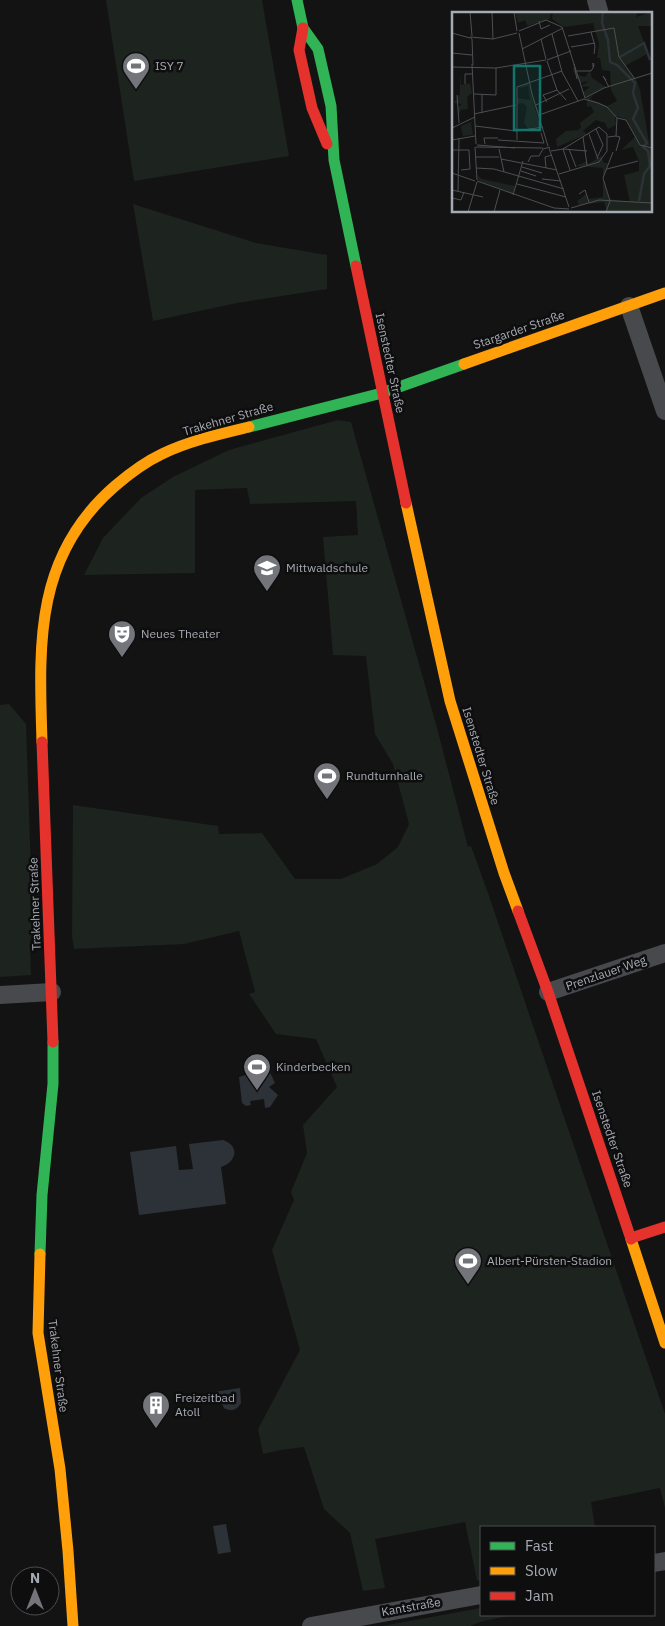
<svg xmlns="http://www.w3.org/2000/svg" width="665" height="1626" viewBox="0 0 665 1626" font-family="'IBM Plex Sans',sans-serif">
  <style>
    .green { fill: #1d231e }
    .water { fill: #2c3237 }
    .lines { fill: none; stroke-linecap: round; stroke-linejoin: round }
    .street { stroke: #48494c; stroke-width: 18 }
    .fast { stroke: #30b455; stroke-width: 11 }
    .slow { stroke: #ff9f0a; stroke-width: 11 }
    .jam { stroke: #e5322d; stroke-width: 11 }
    .labels { text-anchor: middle; stroke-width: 5; stroke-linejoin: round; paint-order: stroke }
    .poi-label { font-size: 12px; fill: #a6aab3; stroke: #0e0e0f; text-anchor: start }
    .street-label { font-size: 12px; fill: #a6aab3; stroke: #0e0e0f }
    .inset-river { fill: none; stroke: #2c3237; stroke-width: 2.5 }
    .inset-road { fill: none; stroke: #4e4f54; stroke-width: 1 }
    .view { fill: #0f766e; fill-opacity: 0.15; stroke: #0f766e; stroke-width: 2.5 }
    .inset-edge { fill: none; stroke: #a6aab3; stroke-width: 2.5 }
  </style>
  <rect width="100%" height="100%" fill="#131314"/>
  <!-- green -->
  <g class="green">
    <path d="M 106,0 L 262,0 L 289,156 L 134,181 Z"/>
    <path d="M 133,204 L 256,243 L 327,255 L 327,289 L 237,303 L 153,321 Z"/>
    <path d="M 338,420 L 351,422 L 437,728 L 468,847 L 471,846 L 488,893 L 665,1414 L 665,1508 L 660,1488 L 591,1502 L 595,1527 L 481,1527 L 481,1580 L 477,1581 L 465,1522 L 375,1539 L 385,1588 L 363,1591 L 350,1533 L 324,1509 L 304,1447 L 281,1450 L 263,1454 L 258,1429 L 300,1350 L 272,1250 L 294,1200 L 291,1192 L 307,1153 L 303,1125 L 337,1087 L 316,1039 L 276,1034 L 249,994 L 255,992 L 239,931 L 184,944 L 74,949 L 72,936 L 73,805 L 218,826 L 219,834 L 262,833 L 295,879 L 341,879 L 377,864 L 398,847 L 409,824 L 393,764 L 375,734 L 366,656 L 333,655 L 323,537 L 358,535 L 356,501 L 250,504 L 247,488 L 195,490 L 195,573 L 84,575 L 103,538 L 141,498 L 173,477 L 229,450 Z"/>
    <path d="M 9,704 L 26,724 L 33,930 L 30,941 L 31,975 L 0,977 L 0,705 Z"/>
    <path d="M 481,1608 L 481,1615 L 514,1615 L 483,1621 L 470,1626 L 382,1626 Z"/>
  </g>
  <!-- water -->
  <g class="water">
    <path d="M 268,1068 L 275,1083 L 269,1087 L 278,1095 L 270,1107 L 265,1108 L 264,1099 L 250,1101 L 251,1105 L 246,1106 L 242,1103 L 239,1077 Z"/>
    <path d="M 223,1140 C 240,1146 237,1162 221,1167 L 226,1204 L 139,1215 L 130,1152 L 176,1146 L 179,1170 L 193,1169 L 189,1144 Z"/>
    <path d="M 240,1388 L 241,1403 C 237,1410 232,1412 224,1408 L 220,1400 L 216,1399 L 214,1392 Z"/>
    <path d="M 226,1524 L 231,1552 L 218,1554 L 213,1526 Z"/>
  </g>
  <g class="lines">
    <!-- street -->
    <g class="street">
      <path d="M 596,0 L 600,14"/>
      <path d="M 629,306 L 665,411"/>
      <path d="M 548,992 L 665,953"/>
      <path d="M 0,995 L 52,992"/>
      <path d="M 654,1563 L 665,1561"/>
      <path d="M 311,1626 L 481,1595"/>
    </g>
    <!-- fast -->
    <g class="fast">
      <path d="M 297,0 L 303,28 L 318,49 L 331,106 L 334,160 L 356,266"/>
      <path d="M 249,427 L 382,393 L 464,364"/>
      <path d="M 40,1254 L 42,1195 L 53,1084 L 53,1042"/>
    </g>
    <!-- slow -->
    <g class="slow">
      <path d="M 464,364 L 665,293"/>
      <path d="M 406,503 L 450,701 L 504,873 L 518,911"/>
      <path d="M 42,742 C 39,644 34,556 115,486 C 129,474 145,462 162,454 C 189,441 220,434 249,427"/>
      <path d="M 631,1239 L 665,1343"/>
      <path d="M 40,1254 L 38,1333 L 60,1469 L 68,1551 L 73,1626"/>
    </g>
    <!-- jam -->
    <g class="jam">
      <path d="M 303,28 L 299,50 L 312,108 L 327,144"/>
      <path d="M 356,266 L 406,503"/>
      <path d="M 42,742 L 53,1042"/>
      <path d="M 518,911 L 548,992 L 631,1239"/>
      <path d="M 631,1238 L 665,1227"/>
    </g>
  </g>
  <!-- icons -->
  <defs>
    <g id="stadium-pin" transform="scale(1.4375)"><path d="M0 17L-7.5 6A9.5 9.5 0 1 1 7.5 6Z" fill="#73757b" stroke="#0e0e0f"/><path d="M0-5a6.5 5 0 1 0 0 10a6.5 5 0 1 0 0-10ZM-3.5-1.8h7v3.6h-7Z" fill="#fff"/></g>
    <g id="school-pin" transform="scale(1.4375)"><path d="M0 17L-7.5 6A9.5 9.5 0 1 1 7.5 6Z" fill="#73757b" stroke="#0e0e0f"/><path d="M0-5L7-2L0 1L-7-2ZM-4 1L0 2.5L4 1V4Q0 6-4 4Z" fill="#fff"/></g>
    <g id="theatre-pin" transform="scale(1.4375)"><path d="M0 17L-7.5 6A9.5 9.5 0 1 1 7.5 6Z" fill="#73757b" stroke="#0e0e0f"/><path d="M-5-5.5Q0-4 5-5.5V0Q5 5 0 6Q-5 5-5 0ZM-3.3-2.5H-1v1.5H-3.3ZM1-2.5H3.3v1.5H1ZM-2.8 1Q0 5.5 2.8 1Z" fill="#fff"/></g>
    <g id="building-pin" transform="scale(1.4375)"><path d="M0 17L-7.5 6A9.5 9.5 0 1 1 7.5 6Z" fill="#73757b" stroke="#0e0e0f"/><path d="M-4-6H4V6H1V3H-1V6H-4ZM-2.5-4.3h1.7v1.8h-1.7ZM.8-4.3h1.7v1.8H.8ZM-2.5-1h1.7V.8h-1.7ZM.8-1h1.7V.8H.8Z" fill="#fff"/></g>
  </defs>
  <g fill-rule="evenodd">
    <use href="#stadium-pin" x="136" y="66"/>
    <use href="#school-pin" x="267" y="568"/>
    <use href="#theatre-pin" x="122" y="634"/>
    <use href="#stadium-pin" x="327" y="776"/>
    <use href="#stadium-pin" x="257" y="1067"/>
    <use href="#stadium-pin" x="468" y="1261"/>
    <use href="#building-pin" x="156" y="1405"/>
  </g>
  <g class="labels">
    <!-- poi labels -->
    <g class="poi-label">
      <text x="155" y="70">ISY 7</text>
      <text x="286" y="572">Mittwaldschule</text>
      <text x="141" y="638">Neues Theater</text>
      <text x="346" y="780">Rundturnhalle</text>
      <text x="276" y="1071">Kinderbecken</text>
      <text x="487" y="1265">Albert-Pürsten-Stadion</text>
      <text x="175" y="1402">Freizeitbad<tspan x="175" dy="14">Atoll</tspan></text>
    </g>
    <!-- street labels -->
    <g class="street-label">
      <text transform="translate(519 330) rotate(-19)" y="4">Stargarder Straße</text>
      <text transform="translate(390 363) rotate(78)" y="4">Isenstedter Straße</text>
      <text transform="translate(228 419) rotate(-16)" y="4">Trakehner Straße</text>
      <text transform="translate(481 756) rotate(73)" y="4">Isenstedter Straße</text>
      <text transform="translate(35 904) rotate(-92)" y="4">Trakehner Straße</text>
      <text transform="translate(606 973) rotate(-19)" y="4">Prenzlauer Weg</text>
      <text transform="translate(612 1139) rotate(71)" y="4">Isenstedter Straße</text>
      <text transform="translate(58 1366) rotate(83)" y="4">Trakehner Straße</text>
      <text transform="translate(411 1607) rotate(-10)" y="4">Kantstraße</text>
    </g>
  </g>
  <!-- overview -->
  <g transform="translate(452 12)">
    <rect width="200" height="200" fill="#131314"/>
    <path d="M 63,0 L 99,0 L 98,7 L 75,14 L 73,8 L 66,11 ZM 101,0 L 186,0 L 184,5 L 200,0 L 200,14 L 186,14 L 192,30 L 167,44 L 192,31 L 195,42 L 173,54 L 184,67 L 188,78 L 200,147 L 200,200 L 155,200 L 152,190 L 127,193 L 125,189 L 134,182 L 136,187 L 151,185 L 151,156 L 124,154 L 135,149 L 136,152 L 149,144 L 152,151 L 156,151 L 151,166 L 157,187 L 178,190 L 172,163 L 187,159 L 187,149 L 181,135 L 169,138 L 183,125 L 174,107 L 163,104 L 164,113 L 156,117 L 153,111 L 144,108 L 131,119 L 135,122 L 105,135 L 104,127 L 114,119 L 126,118 L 129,115 L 128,111 L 142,100 L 139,94 L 135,95 L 135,86 L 141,83 L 138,87 L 155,94 L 165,89 L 159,78 L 158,59 L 150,58 L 148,46 L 145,46 L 147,32 L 141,11 L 112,15 L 100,7 ZM 122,52 L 125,63 L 133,65 L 138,59 L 140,66 L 154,75 L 134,85 L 131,80 L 138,75 L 129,74 L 137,69 L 128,71 L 121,59 ZM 8,60 L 9,73 L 18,71 L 20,81 L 15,85 L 16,97 L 9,98 L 6,103 L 6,95 L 10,92 L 2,91 L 8,82 ZM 76,71 L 88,114 L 76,117 L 72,111 L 75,95 L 71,91 L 65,92 L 65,86 L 78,88 L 76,74 L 65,77 ZM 19,110 L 21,123 L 11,124 L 9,114 ZM 25,163 L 30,167 L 63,174 L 61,182 L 27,169 Z" fill="#1d231e"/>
    <path class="inset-river" d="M 151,0 L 150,11 L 156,28 L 158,50 L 165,53 L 183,71 L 181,81 L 186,96 L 181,107 L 195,131 L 191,135 L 196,139 L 198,154 L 192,162 L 187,189M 168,45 L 192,31 L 198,48"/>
    <path class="inset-road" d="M 18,0 L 20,24M 40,0 L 41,27M 62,0 L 65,19M 87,9 L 89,17 L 98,13M 67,19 L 94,8 L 110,15 L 133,86M 139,20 L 143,34 L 142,42M 0,21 L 18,26M 67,21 L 80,82 L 96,134M 100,22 L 110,60 L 126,89M 116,24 L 162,16 L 167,45 L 183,67M 20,27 L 18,25 L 41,27 L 65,21M 20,27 L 21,53M 89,27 L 94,47M 119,35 L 143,31M 70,37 L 111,16M 0,41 L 20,43M 95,48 L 119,39M 95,49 L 105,78 L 114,88M 20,52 L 24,132M 122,52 L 125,67M 0,55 L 44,56 L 94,48M 125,59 L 139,59 L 141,56 L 142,53 L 141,51 L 141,55M 154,68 L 151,64 L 157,75M 13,72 L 13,62 L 21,62M 22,82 L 44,83 L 44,56M 5,83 L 7,111M 30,83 L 30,101M 133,86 L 152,76 L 200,61M 95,90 L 91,83 L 105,78M 84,93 L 117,77M 22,102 L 64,93M 87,103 L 132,87 L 146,91 L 155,95 L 165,106 L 164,124 L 156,125M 165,106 L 174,108 L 188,133 L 200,136M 23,114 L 64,119 L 91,115M 0,116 L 23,105M 144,117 L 151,133 L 145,146M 137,122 L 146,147M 131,125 L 135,153M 0,128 L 23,124M 46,128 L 92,131 L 89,121M 65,128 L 65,75 L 110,59M 33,132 L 32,126 L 46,126M 25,133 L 63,136M 23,135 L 25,168M 24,135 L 91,136M 97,136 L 117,195M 47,137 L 52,160M 117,137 L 124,155M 0,138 L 17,138 L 18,157 L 9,158M 99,139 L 111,137 L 147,115 L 155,122 L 155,139 L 147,150 L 107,162M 164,139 L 168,125 L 164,124M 24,145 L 47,145M 49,147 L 105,158M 76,150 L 79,144 L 87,144 L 91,137 L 98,135M 70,155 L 90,161M 24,156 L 42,157 L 112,177M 94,156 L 93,145 L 100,143M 155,157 L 186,149M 118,158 L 111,137 L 135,139M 69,159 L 84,164M 0,161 L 23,169M 90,167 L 109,169M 25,169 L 102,196 L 117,197M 65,172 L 114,185M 0,178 L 31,185M 6,179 L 7,126M 127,182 L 133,178 L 137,190M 61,183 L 71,149M 0,186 L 9,188 L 12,180M 119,196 L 147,188 L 200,191M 16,200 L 25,170M 42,200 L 48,178M 154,200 L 158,189 L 151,166 L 161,140"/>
    <path class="view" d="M 62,54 L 88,54 L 88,118 L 62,118 Z"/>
    <rect width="200" height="200" class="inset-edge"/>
  </g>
  <!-- legend -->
  <rect x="480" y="1526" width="175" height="90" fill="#0e0e0f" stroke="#4b4c51"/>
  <rect x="490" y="1542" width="25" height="8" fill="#30b455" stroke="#4b4c51"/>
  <text x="525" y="1551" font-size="15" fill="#a6aab3">Fast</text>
  <rect x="490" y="1567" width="25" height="8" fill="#ff9f0a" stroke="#4b4c51"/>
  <text x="525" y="1576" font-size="15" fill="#a6aab3">Slow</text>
  <rect x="490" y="1592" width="25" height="8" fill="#e5322d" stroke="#4b4c51"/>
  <text x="525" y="1601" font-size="15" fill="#a6aab3">Jam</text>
  <!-- north arrow -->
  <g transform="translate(35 1591)"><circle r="24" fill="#0e0e0f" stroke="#4b4c51"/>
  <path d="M0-4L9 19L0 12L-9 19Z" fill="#73757b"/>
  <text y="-8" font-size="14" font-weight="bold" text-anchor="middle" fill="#a6aab3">N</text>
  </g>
</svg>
